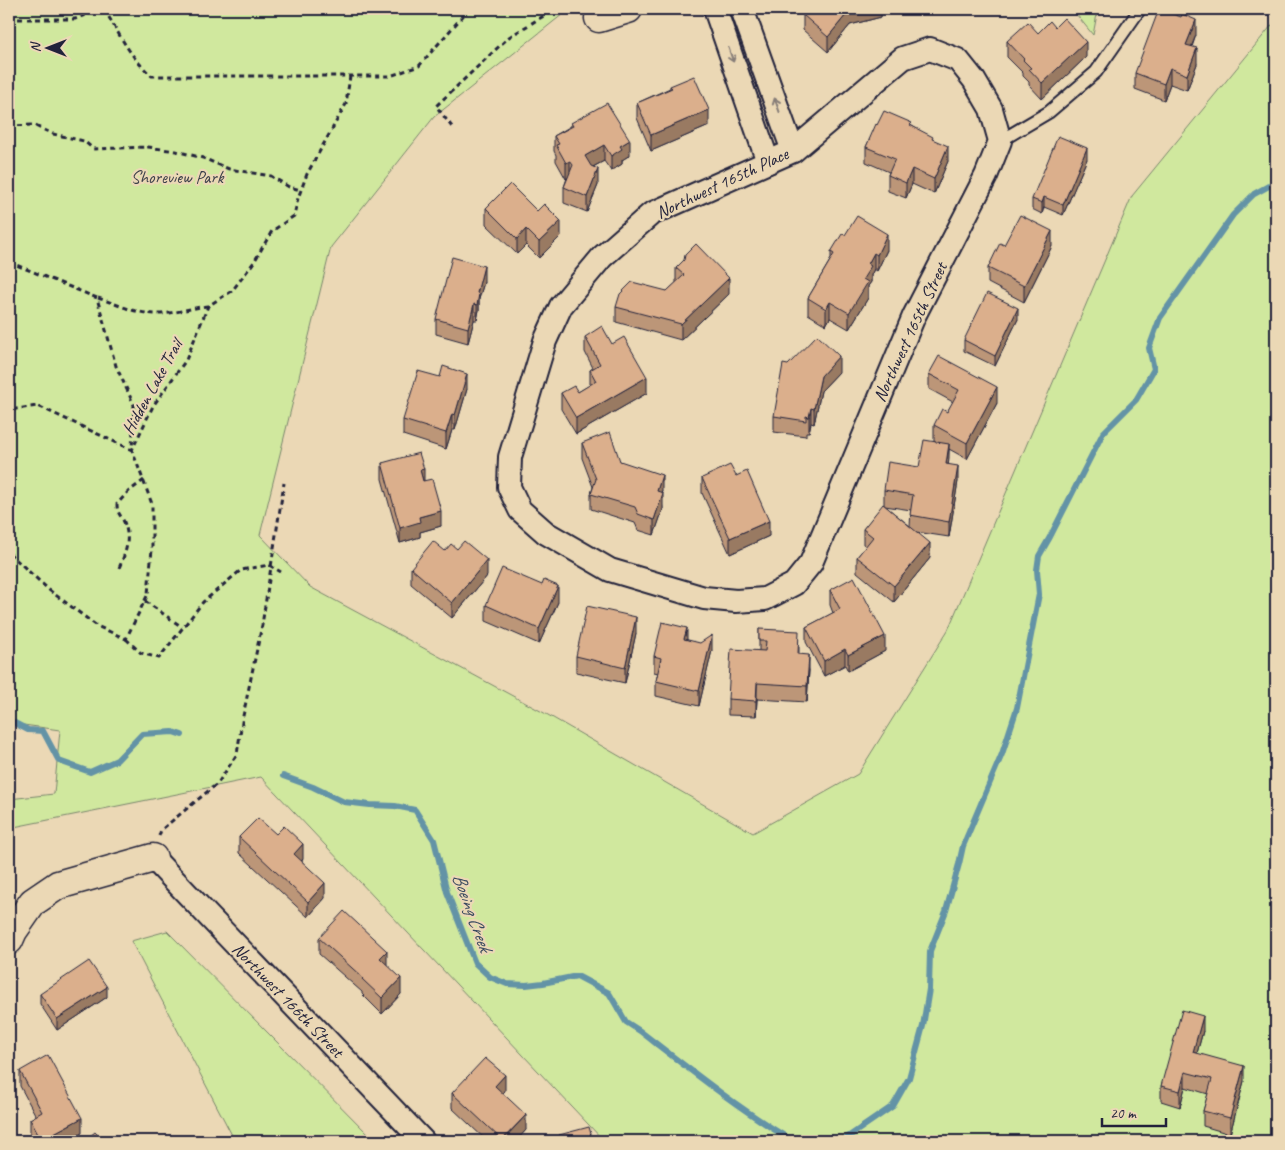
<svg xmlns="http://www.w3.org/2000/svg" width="1285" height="1150" viewBox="0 0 1285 1150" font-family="Caveat,sans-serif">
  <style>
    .green { fill: #d0e89e; stroke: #79856c }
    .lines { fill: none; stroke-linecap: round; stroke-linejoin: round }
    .stream { stroke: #6493a6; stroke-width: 6 }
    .service-casing { stroke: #22223b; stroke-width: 15 }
    .minor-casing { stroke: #22223b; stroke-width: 26 }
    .tertiary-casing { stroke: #22223b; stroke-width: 31 }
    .path { stroke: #22223b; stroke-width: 3; stroke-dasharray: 5 4; stroke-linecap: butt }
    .service { stroke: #ebd8b5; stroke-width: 11 }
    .minor { stroke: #ebd8b5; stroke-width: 22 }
    .tertiary { stroke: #ebd8b5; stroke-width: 28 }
    .wall { fill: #bc9678; stroke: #22223b; fill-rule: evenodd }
    .shaded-wall { fill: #997a62; stroke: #22223b }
    .building { fill: #dbaf8c; stroke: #22223b }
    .oneway { stroke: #867d78 }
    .labels { text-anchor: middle; stroke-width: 4.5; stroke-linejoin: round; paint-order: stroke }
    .park-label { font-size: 18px; fill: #3c404a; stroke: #ebd8b5 }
    .street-label { font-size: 18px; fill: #22223b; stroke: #ebd8b5 }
    .water-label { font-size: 19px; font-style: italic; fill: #38485f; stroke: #ebd8b5 }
  </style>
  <rect width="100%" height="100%" fill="#ebd8b5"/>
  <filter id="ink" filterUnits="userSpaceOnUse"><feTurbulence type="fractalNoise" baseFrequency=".02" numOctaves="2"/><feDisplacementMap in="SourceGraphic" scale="10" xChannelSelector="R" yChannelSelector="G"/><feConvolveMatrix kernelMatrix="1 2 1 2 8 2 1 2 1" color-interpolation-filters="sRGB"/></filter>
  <g filter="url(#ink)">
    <!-- green -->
    <g class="green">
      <path d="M 9,9 L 582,9 L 563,14 L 434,117 L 331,247 L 260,535 L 310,587 L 548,715 L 753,833 L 858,774 L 948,630 L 1132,196 L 1276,20 L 1276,1141 L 604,1141 L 261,777 L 9,828 L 9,799 L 54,794 L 60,730 L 9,723 Z"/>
      <path d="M 1072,9 L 1098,9 L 1093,35 Z"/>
      <path d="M 167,931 L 375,1141 L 235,1141 L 131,941 Z"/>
    </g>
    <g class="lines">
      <!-- stream -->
      <g class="stream">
        <path d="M 9,720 L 28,730 L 43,731 L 59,761 L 90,772 L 117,760 L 142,734 L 173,732 L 182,735"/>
        <path d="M 283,776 L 313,787 L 344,802 L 370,805 L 395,806 L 415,810 L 434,840 L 447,892 L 475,963 L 490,977 L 507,984 L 526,985 L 543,983 L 577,976 L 609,993 L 626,1022 L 640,1031 C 689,1069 739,1109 793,1141"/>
        <path d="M 842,1141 L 893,1106 L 909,1078 L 923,1026 L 929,989 L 930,951 L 946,911 L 959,864 L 963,846 L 1002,754 L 1017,708 L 1039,594 L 1037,570 L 1039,556 L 1050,537 L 1103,433 L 1136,400 L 1154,369 L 1149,348 L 1160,318 L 1233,215 L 1254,194 L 1276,182"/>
      </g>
      <!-- service casing -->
      <g class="service-casing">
        <path id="service" d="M 1000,141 L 1049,112 L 1096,72 L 1140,9"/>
      </g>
      <!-- minor casing -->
      <g class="minor-casing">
        <g id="minor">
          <path d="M 715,9 L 768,162"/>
          <path d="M 742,9 L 793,151"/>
          <path d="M 930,49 L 958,60 L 974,80 L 991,109 L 1000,141 L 986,176 L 914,316 L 811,563 L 794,584 L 765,599 L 736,601 L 704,598 L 610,570 L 546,533 L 520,510 L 509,487 L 510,457 L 545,341 L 561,306 L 602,257 L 651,214 L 793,151 L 903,58 Z"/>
          <path d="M 153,858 L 423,1141"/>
        </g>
      </g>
      <!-- tertiary casing -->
      <g class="tertiary-casing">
        <g id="tertiary">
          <path d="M 599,18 L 628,9"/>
          <path d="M 9,940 L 13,931 L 33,902 L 58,885 L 153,858"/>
        </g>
      </g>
      <!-- path -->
      <g class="path">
        <path d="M 104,9 C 120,35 129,56 152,76 L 390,76 L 419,66 L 469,9"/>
        <path d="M 9,19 L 75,19 L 104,9"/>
        <path d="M 9,126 L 33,125 L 53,134 L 84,141 L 93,149 L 148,147 L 176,151 L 203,158 L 229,169 L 271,176 L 289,187 L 301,190"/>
        <path d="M 452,127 L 436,106 L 509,37 L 555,9"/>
        <path d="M 9,262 L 97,298 L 116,366 L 134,405 L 132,450 L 38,406 L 9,410"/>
        <path d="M 98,298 C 114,303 130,311 146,313 C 167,317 187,308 208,306"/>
        <path d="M 9,553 L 49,590 L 97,626 L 126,639 L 148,594 L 152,549 L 152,504 L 132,450 L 153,406 L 186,360 L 208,306 L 232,291 L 254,262 L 272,231 L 294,216 L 298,198 L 307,174 L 346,104 L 350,76"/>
        <path d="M 119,568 C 126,552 131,539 124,522 C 120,514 117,513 117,504 L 128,492 L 144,480"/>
        <path d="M 145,601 L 182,627"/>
        <path d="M 126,639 L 141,653 L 159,658 L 203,602 L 241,570 L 269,565 L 281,572"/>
        <path d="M 159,836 L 161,830 L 218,783 L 237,754 L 243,716 L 262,625 L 284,483"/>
      </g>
      <!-- service -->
      <use href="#service" class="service"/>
      <!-- minor -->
      <use href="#minor" class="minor"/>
      <!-- tertiary -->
      <use href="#tertiary" class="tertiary"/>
    </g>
    <!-- wall -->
    <g class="wall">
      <path d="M 881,9 L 881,17 L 850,25 L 828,52 L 803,30 L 803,15 Z"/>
      <path d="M 1038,33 L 1086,57 L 1042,99 L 1029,85 L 1029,82 L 1023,76 L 1023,73 L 1007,57 L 1007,41 Z"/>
      <path d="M 1196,35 L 1192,47 L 1197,64 L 1187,90 L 1170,84 L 1164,100 L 1135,89 L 1135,73 Z"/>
      <path d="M 670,86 L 709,126 L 651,151 L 637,118 L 637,103 L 670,88 Z"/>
      <path d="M 571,123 L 630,155 L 622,160 L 622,164 L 611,171 L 604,161 L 593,167 L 598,185 L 587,212 L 564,203 L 564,187 L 567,178 L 566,179 L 556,161 L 556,155 L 554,151 L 554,136 L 571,126 Z"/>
      <path d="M 877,125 L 912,126 L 933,139 L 948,161 L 934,194 L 912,184 L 906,198 L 888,191 L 888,175 L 889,172 L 866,162 L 866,147 Z"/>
      <path d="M 1087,159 L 1063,215 L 1044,207 L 1042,214 L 1032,209 L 1032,199 Z"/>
      <path d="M 486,208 L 561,236 L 539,258 L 526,245 L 517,254 L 486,224 Z"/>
      <path d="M 845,235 L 887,250 L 877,271 L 874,269 L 871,275 L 871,282 L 868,286 L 868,298 L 849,329 L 830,318 L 826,325 L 808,314 L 808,298 L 831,259 L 831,252 Z"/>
      <path d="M 1004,245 L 1052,246 L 1024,302 L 988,283 L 988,268 Z"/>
      <path d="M 676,268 L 729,294 L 681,340 L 616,322 L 616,307 L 667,291 L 676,283 Z"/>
      <path d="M 484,282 L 479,299 L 479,310 L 477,320 L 474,320 L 468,343 L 436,334 L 436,319 Z"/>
      <path d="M 1018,319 L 995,366 L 964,351 L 964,340 Z"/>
      <path d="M 585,337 L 612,344 L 647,393 L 576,434 L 561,409 L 561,393 L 578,392 L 590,385 L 590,370 L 593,368 L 585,352 Z"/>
      <path d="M 839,372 L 821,391 L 814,424 L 811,423 L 809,432 L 806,432 L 806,436 L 774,432 L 774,416 Z"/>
      <path d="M 929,374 L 997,403 L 967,459 L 949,449 L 948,464 L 958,481 L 949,537 L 916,532 L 930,558 L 894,602 L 857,572 L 857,557 L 866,546 L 863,544 L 863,529 L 884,505 L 884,490 L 919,467 L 935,442 L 934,441 L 934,425 L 947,412 L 953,402 L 929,389 ZM 885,506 L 911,510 L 910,526 Z"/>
      <path d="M 467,389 L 455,430 L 452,430 L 446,449 L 403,435 L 403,420 Z"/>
      <path d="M 582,443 L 620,461 L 662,490 L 661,493 L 663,509 L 654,535 L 638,530 L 635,523 L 591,509 L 591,494 L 593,487 L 582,458 Z"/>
      <path d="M 382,463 L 424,481 L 441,526 L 420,532 L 420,537 L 400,543 L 382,479 Z"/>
      <path d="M 736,476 L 769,536 L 730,554 L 702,493 L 702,478 Z"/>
      <path d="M 457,549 L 487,576 L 452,618 L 411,584 L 411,568 L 445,551 Z"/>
      <path d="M 830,590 L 885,651 L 848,671 L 845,665 L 824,676 L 806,642 L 806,627 L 833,613 L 830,605 Z"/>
      <path d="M 558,602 L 539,644 L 486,621 L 486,605 Z"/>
      <path d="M 759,629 L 799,647 L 799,654 L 809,670 L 807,702 L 757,699 L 756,716 L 728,715 L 728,699 L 759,650 Z"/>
      <path d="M 636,633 L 625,683 L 576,672 L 576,656 Z"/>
      <path d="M 687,640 L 712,650 L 699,706 L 656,696 L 656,681 L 658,673 L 654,672 L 654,656 Z"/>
      <path d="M 239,837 L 303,859 L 302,861 L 325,898 L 308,917 L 239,853 Z"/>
      <path d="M 319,938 L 387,965 L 401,994 L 382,1014 L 362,994 L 362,992 L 319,954 Z"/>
      <path d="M 40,994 L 107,997 L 57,1030 L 40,1004 Z"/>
      <path d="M 1203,1031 L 1197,1053 L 1244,1081 L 1230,1134 L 1203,1126 L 1203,1111 L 1208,1094 L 1185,1087 L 1180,1107 L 1161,1101 L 1161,1086 Z"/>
      <path d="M 20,1071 L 82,1133 L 67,1141 L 33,1141 L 30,1135 L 30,1119 L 36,1116 L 20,1086 Z"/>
      <path d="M 505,1091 L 503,1093 L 526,1130 L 516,1141 L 487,1141 L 452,1108 L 452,1093 Z"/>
    </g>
    <!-- shaded-wall -->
    <g class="shaded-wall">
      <path d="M 854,9 L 881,9 L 881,17 L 850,25 L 828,52 L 828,37 L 850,10 Z"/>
      <path d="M 1196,20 L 1196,35 L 1186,60 L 1186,45 Z"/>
      <path d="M 1086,42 L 1086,57 L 1042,99 L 1042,83 Z"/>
      <path d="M 1197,48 L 1197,64 L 1187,90 L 1187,75 Z"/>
      <path d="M 1170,68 L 1170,84 L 1164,100 L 1164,84 Z"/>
      <path d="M 709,110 L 709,126 L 651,151 L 651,135 Z"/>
      <path d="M 630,140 L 630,155 L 622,160 L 622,164 L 611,171 L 611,156 L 620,146 Z"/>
      <path d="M 604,145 L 604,161 L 585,171 L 585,156 Z"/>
      <path d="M 948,146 L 948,161 L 934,194 L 934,179 Z"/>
      <path d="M 1087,148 L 1087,159 L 1063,215 L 1063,205 Z"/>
      <path d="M 570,161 L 570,176 L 566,179 L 566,163 Z"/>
      <path d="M 598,169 L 598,185 L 587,212 L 587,197 Z"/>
      <path d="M 912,169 L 912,184 L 906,198 L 906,183 Z"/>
      <path d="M 1044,197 L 1044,207 L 1042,214 L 1042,203 Z"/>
      <path d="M 561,221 L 561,236 L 539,258 L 539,242 Z"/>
      <path d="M 526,229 L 526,245 L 517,254 L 517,239 Z"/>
      <path d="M 1052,231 L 1052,246 L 1024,302 L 1024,286 Z"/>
      <path d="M 887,234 L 887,250 L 877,271 L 877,255 Z"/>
      <path d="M 874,253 L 874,269 L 871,275 L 871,282 L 868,286 L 868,298 L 849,329 L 849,313 L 868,264 Z"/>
      <path d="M 484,266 L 484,282 L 479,299 L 479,310 L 477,320 L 477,293 Z"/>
      <path d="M 729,278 L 729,294 L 681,340 L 681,324 Z"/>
      <path d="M 830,302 L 830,318 L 826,325 L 826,309 Z"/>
      <path d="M 474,304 L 474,320 L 468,343 L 468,328 Z"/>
      <path d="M 1018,308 L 1018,319 L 995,366 L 995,356 Z"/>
      <path d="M 839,356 L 839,372 L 821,391 L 814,424 L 814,409 L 821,376 Z"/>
      <path d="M 467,374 L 467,389 L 455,430 L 455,415 Z"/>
      <path d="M 647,377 L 647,393 L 576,434 L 576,418 Z"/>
      <path d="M 997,387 L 997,403 L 967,459 L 967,443 Z"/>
      <path d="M 811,408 L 811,423 L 809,432 L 809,417 Z"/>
      <path d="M 452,414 L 452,430 L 446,449 L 446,433 Z"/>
      <path d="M 949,444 L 949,459 L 946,479 L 946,464 Z"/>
      <path d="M 958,466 L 958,481 L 949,537 L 949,522 Z"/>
      <path d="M 424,469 L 424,485 L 420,470 Z"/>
      <path d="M 662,475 L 662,490 L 657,507 L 657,491 Z"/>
      <path d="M 663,493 L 663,509 L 654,535 L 654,520 Z"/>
      <path d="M 441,511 L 441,526 L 420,532 L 420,537 L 400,543 L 400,528 L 419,517 Z"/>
      <path d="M 769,521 L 769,536 L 730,554 L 730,538 Z"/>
      <path d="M 930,543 L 930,558 L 894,602 L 894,586 Z"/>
      <path d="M 487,560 L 487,576 L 452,618 L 452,603 Z"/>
      <path d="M 558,586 L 558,602 L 539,644 L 539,629 Z"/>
      <path d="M 636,617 L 636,633 L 625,683 L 625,668 Z"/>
      <path d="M 687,628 L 687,643 L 684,639 Z"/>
      <path d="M 712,635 L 712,650 L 699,706 L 699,691 Z"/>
      <path d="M 885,636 L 885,651 L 848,671 L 848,655 Z"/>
      <path d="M 845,649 L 845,665 L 824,676 L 824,661 Z"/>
      <path d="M 809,655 L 809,670 L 807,702 L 807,686 Z"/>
      <path d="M 757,683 L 757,699 L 756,716 L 756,701 Z"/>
      <path d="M 303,844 L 303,859 L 294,869 L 294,854 Z"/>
      <path d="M 325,883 L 325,898 L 308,917 L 308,902 Z"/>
      <path d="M 387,951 L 387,967 L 380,958 Z"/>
      <path d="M 401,978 L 401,994 L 382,1014 L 382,998 Z"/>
      <path d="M 107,987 L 107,997 L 57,1030 L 57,1019 Z"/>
      <path d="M 1203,1016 L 1203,1031 L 1193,1068 L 1193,1052 Z"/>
      <path d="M 1244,1066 L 1244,1081 L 1230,1134 L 1230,1118 Z"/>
      <path d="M 1185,1072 L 1185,1087 L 1180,1107 L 1180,1091 Z"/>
      <path d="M 505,1075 L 505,1091 L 495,1101 L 495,1086 Z"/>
      <path d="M 526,1115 L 526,1130 L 516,1141 L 502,1141 Z"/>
      <path d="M 82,1118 L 82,1133 L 67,1141 L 41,1141 L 41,1140 Z"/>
    </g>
    <!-- building -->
    <g class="building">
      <path d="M 807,9 L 854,9 L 850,10 L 828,37 L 803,15 Z"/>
      <path d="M 1159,9 L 1181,17 L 1182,14 L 1196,20 L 1186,45 L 1197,48 L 1187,75 L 1170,68 L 1164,84 L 1135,73 Z"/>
      <path d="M 1064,18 L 1086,42 L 1042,83 L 1029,69 L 1031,68 L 1023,60 L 1024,59 L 1007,41 L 1028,22 L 1038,33 L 1050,21 L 1055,27 Z"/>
      <path d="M 694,76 L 709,110 L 651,135 L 637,103 L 672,88 L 670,86 Z"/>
      <path d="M 607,103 L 630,140 L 620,146 L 622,149 L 611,156 L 604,145 L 585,156 L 591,166 L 598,169 L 587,197 L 564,187 L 573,165 L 570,161 L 566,163 L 556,145 L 559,144 L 554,136 L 573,126 L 571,123 Z"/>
      <path d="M 884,111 L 912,123 L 910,125 L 933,137 L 932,139 L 948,146 L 934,179 L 912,169 L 906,183 L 888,175 L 895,159 L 866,147 L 876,124 L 877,125 Z"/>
      <path d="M 1058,136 L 1087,148 L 1063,205 L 1044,197 L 1042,203 L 1032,199 Z"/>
      <path d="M 510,184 L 537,211 L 544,204 L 561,221 L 539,242 L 526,229 L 517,239 L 486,208 Z"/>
      <path d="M 1020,215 L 1052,231 L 1024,286 L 988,268 L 1000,243 L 1004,245 Z"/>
      <path d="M 857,216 L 887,234 L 877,255 L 874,253 L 868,264 L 871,266 L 863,279 L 868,282 L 849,313 L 830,302 L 826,309 L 808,298 L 834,254 L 831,252 L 842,234 L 845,235 Z"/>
      <path d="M 696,244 L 729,278 L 681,324 L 616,307 L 620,294 L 632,282 L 667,291 L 684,275 L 676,268 L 684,260 L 685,255 Z"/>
      <path d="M 452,257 L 484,266 L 477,293 L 479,294 L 477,305 L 474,304 L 468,328 L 436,319 Z"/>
      <path d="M 987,293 L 1018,308 L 995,356 L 964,340 Z"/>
      <path d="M 602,326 L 612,344 L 624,337 L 647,377 L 576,418 L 561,393 L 574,386 L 578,392 L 596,381 L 590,370 L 600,364 L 585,337 Z"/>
      <path d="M 817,335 L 839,356 L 821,376 L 814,409 L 811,408 L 809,417 L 806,416 L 806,421 L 774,416 L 783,364 L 788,365 Z"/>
      <path d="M 939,356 L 997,387 L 967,443 L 934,425 L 942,409 L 947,412 L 959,390 L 929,374 Z"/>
      <path d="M 443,366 L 467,374 L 455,415 L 452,414 L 446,433 L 403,420 L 418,371 L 440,377 Z"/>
      <path d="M 610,432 L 620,461 L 662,475 L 657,491 L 663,493 L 654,520 L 638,514 L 635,507 L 591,494 L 596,479 L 582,443 Z"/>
      <path d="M 924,440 L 949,444 L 946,464 L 958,466 L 949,522 L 910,515 L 913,495 L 884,490 L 888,462 L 919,467 Z"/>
      <path d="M 419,453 L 424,469 L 420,470 L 423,481 L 432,479 L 441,511 L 419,517 L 420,522 L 400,528 L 382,463 Z"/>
      <path d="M 730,465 L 736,476 L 747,471 L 769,521 L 730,538 L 702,478 Z"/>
      <path d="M 883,504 L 930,543 L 894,586 L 857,557 L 873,537 L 863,529 Z"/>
      <path d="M 433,541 L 445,551 L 451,544 L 457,549 L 464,541 L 487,560 L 452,603 L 411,568 Z"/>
      <path d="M 502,568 L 542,585 L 544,580 L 558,586 L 539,629 L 486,605 Z"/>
      <path d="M 854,577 L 885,636 L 848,655 L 845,649 L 824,661 L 806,627 L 840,609 L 830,590 Z"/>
      <path d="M 587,606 L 636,617 L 625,668 L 576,656 Z"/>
      <path d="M 662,622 L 687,628 L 684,639 L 700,643 L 712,635 L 699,691 L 656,681 L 661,658 L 654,656 Z"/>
      <path d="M 759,629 L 799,631 L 798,654 L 809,655 L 807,686 L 757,683 L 756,701 L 728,699 L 731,649 L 765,651 L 766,641 L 759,641 Z"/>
      <path d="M 258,818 L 276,834 L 284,826 L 303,844 L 294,854 L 325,883 L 308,902 L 239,837 Z"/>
      <path d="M 344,911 L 387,951 L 380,958 L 401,978 L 382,998 L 362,979 L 363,978 L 319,938 Z"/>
      <path d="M 89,961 L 107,987 L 57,1019 L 40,994 Z"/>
      <path d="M 1182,1010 L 1203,1016 L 1193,1052 L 1244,1066 L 1230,1118 L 1203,1111 L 1212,1079 L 1185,1072 L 1180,1091 L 1161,1086 Z"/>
      <path d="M 48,1055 L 82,1118 L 41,1140 L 30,1119 L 42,1112 L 20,1071 Z"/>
      <path d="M 485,1058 L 505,1075 L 495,1086 L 526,1115 L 502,1140 L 452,1093 Z"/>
      <path d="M 589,1127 L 593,1141 L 561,1141 L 559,1135 Z"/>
      <path d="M 95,1132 L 104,1141 L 84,1141 Z"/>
      <path d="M 224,1138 L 226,1141 L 220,1141 Z"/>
    </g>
    <!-- one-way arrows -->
    <defs><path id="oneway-shaft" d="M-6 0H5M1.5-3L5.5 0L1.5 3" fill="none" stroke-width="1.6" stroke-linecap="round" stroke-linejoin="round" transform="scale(1.25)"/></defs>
    <g class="oneway">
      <use href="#oneway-shaft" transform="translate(731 55) rotate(71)"/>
      <use href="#oneway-shaft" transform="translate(777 105) rotate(-110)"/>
    </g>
  </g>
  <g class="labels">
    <!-- park labels -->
    <g class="park-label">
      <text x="177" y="183">Shoreview Park</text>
    </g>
    <!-- street labels -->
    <g class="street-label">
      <text transform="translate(722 183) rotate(-25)" y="6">Northwest 165th Place</text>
      <text transform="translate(910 332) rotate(-65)" y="6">Northwest 165th Street</text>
      <text transform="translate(152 387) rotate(-61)" y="6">Hidden Lake Trail</text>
      <text transform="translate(288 1000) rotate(46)" y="6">Northwest 166th Street</text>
    </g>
    <!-- water labels -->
    <g class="water-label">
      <text transform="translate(473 912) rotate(70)" y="7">Boeing Creek</text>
    </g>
  </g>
  <!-- margin -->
  <rect width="1285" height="1150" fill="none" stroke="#ebd8b5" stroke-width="30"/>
  <rect x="15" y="15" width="1255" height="1120" fill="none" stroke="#22223b" stroke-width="2" filter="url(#ink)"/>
  <!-- north arrow -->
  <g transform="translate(48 48) rotate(270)" stroke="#ebd8b5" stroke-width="4" paint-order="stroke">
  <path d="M0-4L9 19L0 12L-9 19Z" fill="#22223b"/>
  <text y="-8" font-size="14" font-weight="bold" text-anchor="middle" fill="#22223b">N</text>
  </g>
  <!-- scale -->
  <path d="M1102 1118v8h64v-8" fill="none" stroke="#22223b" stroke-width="2.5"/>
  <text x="1110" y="1118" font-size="15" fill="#22223b" stroke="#ebd8b5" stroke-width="4" paint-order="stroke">20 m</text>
</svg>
